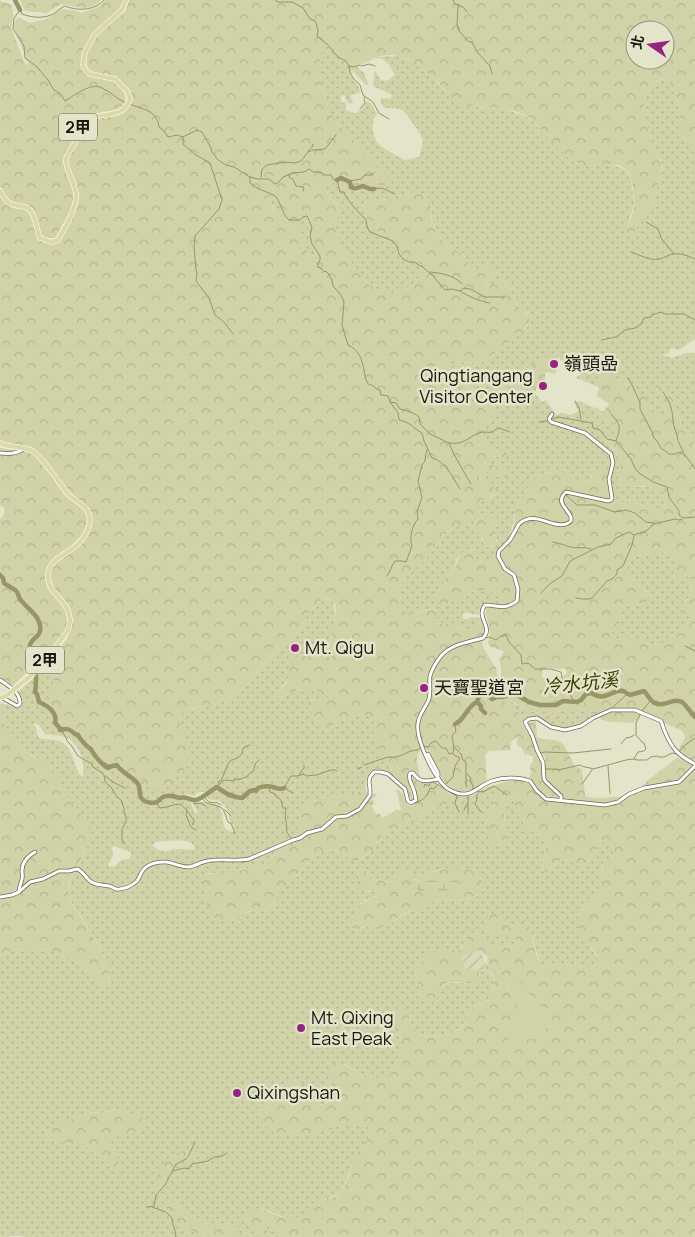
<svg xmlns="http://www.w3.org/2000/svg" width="695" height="1237" viewBox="0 0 695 1237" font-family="Manrope,'Noto Sans TC',sans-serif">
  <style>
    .industrial { fill: url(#industrial-furrows) }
    .grass { fill: url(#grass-dots); fill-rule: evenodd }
    .forest { fill: url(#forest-crowns); fill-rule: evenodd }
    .wetland { fill: url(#wetland-marsh) }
    .park { fill: #d2d2a9 }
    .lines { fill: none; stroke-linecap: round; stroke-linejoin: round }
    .stream { stroke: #969666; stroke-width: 1 }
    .river { stroke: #969666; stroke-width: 4.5 }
    .minor-casing { stroke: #6b6b53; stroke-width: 4.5 }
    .major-casing { stroke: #fff; stroke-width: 5.5 }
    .minor { stroke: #fff; stroke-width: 3 }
    .major { stroke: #dbdaa4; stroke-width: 4.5 }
    .major-bridge-casing { stroke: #fff; stroke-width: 5.5; stroke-linecap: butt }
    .major-bridge { stroke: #dbdaa4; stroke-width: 4.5 }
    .poi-dot { fill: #952382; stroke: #e3e4c9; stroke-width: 2 }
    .labels { text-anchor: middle; stroke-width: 5; stroke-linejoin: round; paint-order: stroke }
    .shield { fill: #e3e4c9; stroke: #555547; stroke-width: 1 }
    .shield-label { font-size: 16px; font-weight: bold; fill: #18180f }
    .poi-label { font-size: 18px; fill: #18180f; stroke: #e3e4c9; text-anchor: start }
    .water-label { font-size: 19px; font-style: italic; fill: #3e3c00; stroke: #e3e4c9 }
  </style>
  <defs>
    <pattern id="industrial-furrows" width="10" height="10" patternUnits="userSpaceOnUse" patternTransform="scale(1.25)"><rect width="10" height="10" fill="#dadab8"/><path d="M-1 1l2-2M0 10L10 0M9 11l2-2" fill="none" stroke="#baba9d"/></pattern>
    <pattern id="grass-dots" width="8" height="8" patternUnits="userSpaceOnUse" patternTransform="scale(1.25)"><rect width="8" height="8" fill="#d2d2a9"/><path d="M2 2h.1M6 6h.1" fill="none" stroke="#b4b490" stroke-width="1.8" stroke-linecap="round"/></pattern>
    <pattern id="forest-crowns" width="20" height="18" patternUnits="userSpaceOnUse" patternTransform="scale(1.25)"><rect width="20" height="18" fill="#d2d2a9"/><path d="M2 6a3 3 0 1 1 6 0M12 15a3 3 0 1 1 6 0" fill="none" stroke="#b4b490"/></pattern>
    <pattern id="wetland-marsh" width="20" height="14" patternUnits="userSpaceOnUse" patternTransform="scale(1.25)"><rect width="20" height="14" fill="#d2d2a9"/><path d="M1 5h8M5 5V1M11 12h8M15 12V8" fill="none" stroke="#b4b490"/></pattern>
  </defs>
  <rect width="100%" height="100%" fill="#e3e4c9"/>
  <!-- industrial -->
  <path class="industrial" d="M 479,950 L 482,951 L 481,952 L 486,964 L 483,968 L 485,970 L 484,972 L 479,970 L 473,970 L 470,971 L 467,971 L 462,961 L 462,957 Z"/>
  <!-- grass -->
  <g class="grass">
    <path d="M 324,46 C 335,47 344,61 355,65 L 378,57 L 398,56 L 415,64 L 433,77 L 447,94 L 465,105 L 485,108 L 504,109 L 525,116 L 533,121 L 543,133 L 568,157 L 578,164 L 613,165 L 626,170 L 631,178 L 634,203 L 626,233 L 630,236 L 633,235 L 641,217 L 653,203 L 658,183 L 662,174 L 663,166 L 661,160 L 657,155 L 654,141 L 643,118 L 644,102 L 648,90 L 655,81 L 664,79 L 667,80 L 670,82 L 678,104 L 683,137 L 695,146 L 695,339 L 679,350 L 671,348 L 669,353 L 663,355 L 672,358 L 686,353 L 695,353 L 695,444 L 687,436 L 681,427 L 680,419 L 676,414 L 673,400 L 671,395 L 663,386 L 657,383 L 655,384 C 657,388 667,414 667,417 C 666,419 665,420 665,421 C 653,415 649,400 639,392 C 630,385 614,378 604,374 L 594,384 L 594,385 L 576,378 C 580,372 593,369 598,365 L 589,364 L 579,368 L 576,367 L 562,362 L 555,352 L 551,356 L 544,360 L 529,365 L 525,368 L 509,386 L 499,393 L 476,398 L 458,405 L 451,405 L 449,402 L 451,400 L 460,400 L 469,395 L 474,389 C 473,383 473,382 470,377 C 469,373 470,370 468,367 L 451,364 L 451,362 L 480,363 L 486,360 L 523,331 L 528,326 L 529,320 L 527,314 L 518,306 L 506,283 L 498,281 L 492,285 L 483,285 L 483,284 L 492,277 L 483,266 L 475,271 L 472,271 C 469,266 467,258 463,254 C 459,251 453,250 448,247 C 438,240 428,217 432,205 C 422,182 395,198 378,201 C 374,202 369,201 365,202 L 363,205 L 367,217 L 380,233 L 386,234 L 396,239 L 405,256 L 422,265 C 424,273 423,276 416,281 C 410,286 401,293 392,293 C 376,293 361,279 353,266 C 351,262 349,259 347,256 C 346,254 343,251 342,249 C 339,243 335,231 336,224 C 337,219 339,214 338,208 C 336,199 323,197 322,183 L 325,181 L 329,181 L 337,186 L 347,188 L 367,184 L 386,184 L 383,171 L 375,166 L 364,151 L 338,124 L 329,111 L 320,77 L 320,61 ZM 376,58 C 386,57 391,68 395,75 L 387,81 L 381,80 L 375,71 L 374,73 L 373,86 L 392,95 L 390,99 L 381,98 L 380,101 L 384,108 C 389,108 395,108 400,109 C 406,111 407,116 411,121 C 422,136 426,138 419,157 L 405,160 C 398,156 381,148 377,142 C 372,134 370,121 377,114 C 374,109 373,103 367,101 C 361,111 357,117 346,110 L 346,104 L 345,102 L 342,103 L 341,101 L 341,97 L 343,95 L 345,96 L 346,100 L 350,104 L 353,102 L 350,96 L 351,95 L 354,95 L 360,92 C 359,84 353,80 350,74 L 352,70 L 366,85 L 369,85 L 364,73 L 357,67 L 357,65 L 368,62 Z"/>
    <path d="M 266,195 L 274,197 L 276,201 L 305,219 L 307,222 L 309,238 L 317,256 L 318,268 L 325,274 L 327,278 C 316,271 310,258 305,246 C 303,238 302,230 295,225 C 289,220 280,220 274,214 C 274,210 274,206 271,202 C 269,198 267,198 266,195 Z"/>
    <path d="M 530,395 L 536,395 L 542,402 L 546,400 L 556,415 L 562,413 L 571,415 L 579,411 L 574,403 L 579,401 L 594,408 L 599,414 L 613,422 L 616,428 L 616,436 L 608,436 L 606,438 C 611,449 622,455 620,470 L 616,471 C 620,499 655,476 666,496 L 664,506 C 653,513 642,504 631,502 C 625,501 620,503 614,502 L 609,496 L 606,478 L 592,472 L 591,479 L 587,482 C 576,480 568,472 557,472 C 544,471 539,475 531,485 C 526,491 521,497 518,504 C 513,516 512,530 509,542 C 503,553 490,563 476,561 L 473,552 L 470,550 L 457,557 L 454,569 L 445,579 L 441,587 L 437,590 L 442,608 C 456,597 483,582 498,596 L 498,600 L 489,602 L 481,605 L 479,611 L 479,615 C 473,615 469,612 463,613 L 463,619 L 470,619 L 470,617 L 481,618 L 483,624 L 479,622 C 474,624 473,628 469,629 C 462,632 459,626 453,624 C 448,622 442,625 436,623 L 436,621 L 438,616 L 435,609 L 431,609 L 413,614 L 406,612 L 404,610 L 401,601 L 400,591 L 402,583 L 409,574 L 425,560 L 444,535 L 471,517 L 475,520 L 477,527 L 481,534 L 482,541 L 486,547 L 492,547 L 497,541 L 495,531 L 497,525 L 494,515 L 480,513 L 477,509 L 481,500 L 490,498 L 502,491 C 493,488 482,485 479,475 C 488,471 498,479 508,477 L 497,466 L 487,465 L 485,462 C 488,454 499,457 506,457 L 507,455 C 502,451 497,452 492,449 C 486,445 483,433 485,426 C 487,422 491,420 494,418 L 492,408 C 497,399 505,402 514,400 C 519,398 524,396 530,395 Z"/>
    <path d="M 661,552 L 673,556 L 678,560 C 680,567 673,571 673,578 L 676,578 L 686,575 C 694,580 692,589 690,597 L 683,602 L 682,613 L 690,617 L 690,624 L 683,628 L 675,632 L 663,643 L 658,645 L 649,644 L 632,636 L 615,640 L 612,639 C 610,629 616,632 619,625 C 621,620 621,613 624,608 L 632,604 L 642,604 L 646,591 C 641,586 633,581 629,575 C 624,568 630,558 637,556 C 644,553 653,554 661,552 Z"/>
    <path d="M 324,598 L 332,600 C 338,609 333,646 324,653 C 318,658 308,656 301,655 C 293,669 288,683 275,694 L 278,698 C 296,692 301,685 320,691 C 325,692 327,693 330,696 C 326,702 318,701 311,700 C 310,719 319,719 327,733 L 331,729 L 333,724 L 338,720 L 363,714 L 371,717 L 377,727 L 377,748 L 387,765 L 395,776 C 386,771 370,764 366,780 C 365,784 366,789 366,793 L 362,791 L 343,796 L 319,798 L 308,804 L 296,834 L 281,850 L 262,865 L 236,872 L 209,873 C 204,876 203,879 203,884 L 231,921 C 237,918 243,913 249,912 C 257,909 263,913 271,906 C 276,901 279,893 284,887 C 288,882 294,879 299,874 C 308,863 319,848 336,850 C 344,852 348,860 355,862 L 367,855 L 387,830 L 403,826 L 411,817 L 418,818 L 433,809 L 452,802 L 452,795 L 450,794 C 474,801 475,790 495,785 L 495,804 L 489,814 L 487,820 L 491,828 L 491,834 L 488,840 L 506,834 L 504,811 L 507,801 L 511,800 L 513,801 L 519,811 L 523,814 C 524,817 523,819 523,822 C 527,834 546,833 547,846 C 547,854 535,871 548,872 C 570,846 574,872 586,863 C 595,857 595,844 607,841 L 611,843 C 614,848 614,855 611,860 C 611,861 604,863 604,863 C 598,868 606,884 599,894 C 593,903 583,908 578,918 L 591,949 L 600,961 L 601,966 L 596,968 L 555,963 L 542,967 C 541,965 540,962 539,959 C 537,951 534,949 534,939 L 521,926 L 507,925 L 499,917 L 493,914 L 485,921 L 486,927 L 516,938 L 514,945 C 506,947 495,948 489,944 C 481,938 483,933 472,933 C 466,938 465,946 458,950 C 452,950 445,949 438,951 C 428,953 411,968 417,980 C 420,987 431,994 437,999 C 438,995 439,990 442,987 C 447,980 464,983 472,984 L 480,975 L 479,970 L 484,972 L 485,970 L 483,968 L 486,964 L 488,964 L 490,973 L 495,979 L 491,996 L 488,1001 C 483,1002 475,1004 471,1009 C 468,1014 468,1021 462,1026 C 452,1037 427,1041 415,1030 C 412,1027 411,1024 409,1020 C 405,1016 399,1011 395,1007 L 387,1012 C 389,1023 400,1032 404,1043 L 392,1072 L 388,1077 L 384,1079 L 373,1078 L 366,1076 L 344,1064 L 329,1075 C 329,1084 332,1083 333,1088 C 335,1095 329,1101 324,1104 L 318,1104 L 313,1096 L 278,1091 L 273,1099 L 267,1102 C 263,1112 259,1115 264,1125 C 273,1128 285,1134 294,1135 C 318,1138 345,1117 368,1127 L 370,1131 L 368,1138 L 355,1157 L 342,1191 C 335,1198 326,1198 317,1203 C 311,1206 308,1213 302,1216 C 288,1224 274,1211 261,1208 L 267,1233 L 266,1224 L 270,1223 C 275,1226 277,1233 282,1237 L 252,1237 L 233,1225 L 227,1223 L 208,1223 L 201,1221 L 171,1201 L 166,1203 L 171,1214 L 180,1226 L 205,1237 L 25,1237 C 18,1235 8,1237 0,1237 L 0,956 C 31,939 65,952 91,972 C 97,977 100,986 108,987 L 110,984 C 109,978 109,971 107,965 C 99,941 83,920 69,899 L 68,895 L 68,890 L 72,877 L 86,850 L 86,817 L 78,810 L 64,794 L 55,771 L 34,756 L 26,752 L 5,730 L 4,716 L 0,707 L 0,703 L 16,707 L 21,706 L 23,702 L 18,694 L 18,692 C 37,676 53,657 68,638 L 61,653 L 54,677 L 52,696 L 52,708 L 59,722 L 85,740 L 97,752 L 112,763 L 145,782 L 150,788 L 163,790 L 186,767 L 180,723 L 180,718 L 182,713 L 185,710 L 188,709 L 198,708 L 228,699 L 247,685 L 265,663 L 301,628 L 308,614 L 321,599 ZM 34,723 L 39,725 L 45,734 C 51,735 56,735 61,736 C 79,739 85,761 83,776 L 81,776 C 73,766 75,750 61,742 C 54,738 45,741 38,737 L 36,728 L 34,724 ZM 199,792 L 205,792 L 208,799 L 220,801 L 227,809 L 230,821 L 234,826 L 233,832 C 217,830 227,812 217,805 C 211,802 202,802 196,801 L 193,803 C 193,807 198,808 197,812 L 196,813 L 194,811 L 191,803 L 184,798 L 184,795 L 187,794 L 194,796 ZM 164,841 C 175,841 189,838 195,847 L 194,850 C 189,850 185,849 181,849 C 169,848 164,856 152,845 L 156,842 ZM 114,846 L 130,852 L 131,853 L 131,856 L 129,859 L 121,860 L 115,866 L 109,867 L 108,865 L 113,856 L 112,848 ZM 360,868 L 361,868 C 371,874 380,884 392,881 L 397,874 L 407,869 L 417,873 L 425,873 L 444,869 L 471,871 L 481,878 L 483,882 L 483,890 L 479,895 L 467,899 L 433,902 L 404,914 L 393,922 L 382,927 L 374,927 L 367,926 C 361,928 357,932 352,928 C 353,918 355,906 364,901 C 370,898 375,897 379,893 L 376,891 L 368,892 L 356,882 L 360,879 L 358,873 ZM 114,1110 L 131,1113 L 141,1131 L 112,1136 L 109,1138 L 109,1146 L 117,1157 L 121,1169 L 113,1170 L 86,1146 L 73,1146 L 60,1141 L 49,1140 L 47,1138 L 47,1135 L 52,1128 L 64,1121 L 70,1120 L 90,1112 L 101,1113 Z"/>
    <path d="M 504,692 L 505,696 L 513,703 L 527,710 L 534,712 L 549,713 L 568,710 L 589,710 L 597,715 C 583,723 565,734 549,725 C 546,723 542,720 539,718 L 523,720 L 519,713 L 502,699 L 500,693 Z"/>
  </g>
  <!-- forest -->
  <g class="forest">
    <path d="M 20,0 L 101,0 C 92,13 74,6 61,4 L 47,13 L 25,11 Z"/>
    <path d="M 105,0 L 124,0 L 120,10 L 87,46 L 85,70 C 93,73 103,75 111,79 C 122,84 133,102 118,109 C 113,111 107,111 102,112 C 96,114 90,117 84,120 L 76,136 L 65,166 L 73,191 L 73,200 L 71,209 L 55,238 C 36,241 36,224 33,210 C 15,204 12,204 0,189 L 0,1 L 12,5 L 13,16 L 11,28 L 25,64 L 29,65 L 13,25 L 18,17 L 30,23 L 47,19 L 61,9 L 72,10 L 82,13 L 100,6 Z"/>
    <path d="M 129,0 L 695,0 L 695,146 L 685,138 L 682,134 L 678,104 L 670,82 L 667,80 L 664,79 L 655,81 L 648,90 L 644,102 L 643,118 L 654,141 L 657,155 L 662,163 L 662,174 L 658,183 L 653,203 L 641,217 L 633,235 L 630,237 L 627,236 L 626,233 C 628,225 632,217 634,208 C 635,199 633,190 632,182 C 631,178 630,174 628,171 C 614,157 592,171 577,163 C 567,158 551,141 543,133 C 540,129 537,124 533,121 C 512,102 481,113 457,102 C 449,98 445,90 439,83 C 432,75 408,58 398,56 C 384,52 368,60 355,65 C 344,61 335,47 325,46 L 320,61 L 320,77 L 329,111 L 338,124 L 364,151 L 375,166 L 383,171 L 388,177 L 388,183 L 386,185 L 367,184 L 347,188 L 337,186 L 328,181 L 325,181 L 323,183 C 323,197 336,199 338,209 C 339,214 337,219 336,224 C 335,231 339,243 342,249 C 343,251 346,254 347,256 C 349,259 351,263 353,266 C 361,279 376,293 392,293 C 401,293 410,286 416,281 C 423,276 424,273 422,265 L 405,256 L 401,252 L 396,239 C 391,236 386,235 381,233 C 371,229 365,215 363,205 L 365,202 C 369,201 374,202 378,201 C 399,198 413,183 431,202 C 432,207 430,212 431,217 C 432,226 441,243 449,247 C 452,249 456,250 459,252 C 467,256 469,264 472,271 L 486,265 L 494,268 L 495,274 L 483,284 L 483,285 C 490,287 494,283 500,280 L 504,280 L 518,306 L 529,317 L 529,323 L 523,331 L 486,360 L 480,363 L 451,362 L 451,364 L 469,368 L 470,377 L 475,382 L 475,387 L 469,395 L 463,399 L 452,399 L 450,401 L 450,404 C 459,407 468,401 476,398 C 480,396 484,397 488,396 C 496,395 503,391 509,386 C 516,381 520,371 528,366 C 537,359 546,362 555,352 L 559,357 L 556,361 L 556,372 L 554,374 L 548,372 L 545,373 L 545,382 L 537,387 L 535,393 L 536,395 C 528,395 523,397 515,399 C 506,402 499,400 492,407 L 492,410 L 499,413 L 499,416 C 496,418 491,419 489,421 C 481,428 485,445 494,449 C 497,451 502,451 505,452 L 507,453 L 506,457 L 505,458 C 499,456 490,455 485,461 L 485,464 L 505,467 L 509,470 L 508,477 C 499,479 489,473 480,474 L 479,478 C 485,484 492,488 501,490 L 502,492 L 493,495 L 490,498 L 481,500 L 477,510 L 480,513 L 490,514 L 497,517 C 498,522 497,523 496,528 C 494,534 498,537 495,544 L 489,547 L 484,545 L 481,534 L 477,527 L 475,520 L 472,517 L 469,518 L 460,526 L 452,529 L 444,535 L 425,560 L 409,574 L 402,583 L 400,591 L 401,601 L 404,610 L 406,612 L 413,614 L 433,609 L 437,611 L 438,614 L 436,621 L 436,623 L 441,624 L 452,623 L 455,624 L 460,629 L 466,630 L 471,628 L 474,624 L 477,622 L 483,624 L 485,631 L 482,642 L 484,649 L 496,668 L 502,699 L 519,713 L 523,720 L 522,724 L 532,738 L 537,753 L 541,760 L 542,779 L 545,784 L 555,793 L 558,798 C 536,794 542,791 529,778 L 531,773 L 530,766 L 532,762 L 533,762 L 533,756 L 529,756 L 529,754 L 525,755 L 522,748 L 517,745 L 517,737 L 511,742 L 510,750 L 489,751 L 485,756 L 487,780 C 454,808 440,779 429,750 L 424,748 C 413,753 418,766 420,776 L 410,770 L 408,770 C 405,780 412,790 413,800 L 411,800 L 405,785 L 395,776 L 391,770 L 379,755 L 377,748 L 377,727 L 371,717 L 363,714 L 338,720 L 333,724 L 330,734 L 329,734 L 313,716 L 311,710 L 307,707 L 307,703 C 314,697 324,704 330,696 C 327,693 325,692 320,691 C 301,685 295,692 278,698 L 275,696 L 275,694 C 279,690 284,687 286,683 C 290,676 289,667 293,661 C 304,644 329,676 333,627 C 334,620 337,611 335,604 C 332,598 326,598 321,599 L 308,614 L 301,628 L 265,663 L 247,685 L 228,699 L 214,705 L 188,709 L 182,713 L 180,718 L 180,723 L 188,746 L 188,761 L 186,767 L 183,772 L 163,790 L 156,791 L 150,788 L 144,782 L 112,763 L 97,752 L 85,740 L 59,722 L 52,708 L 52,696 L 54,677 L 61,653 L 72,626 L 72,618 L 71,610 L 68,605 L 52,587 L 50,580 L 50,574 L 54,564 L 85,538 L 90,513 L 71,495 L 37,452 L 8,445 L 0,442 L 0,194 L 5,201 L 28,210 L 31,215 L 36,233 L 39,239 L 56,242 L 76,203 L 67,160 L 80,126 L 85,122 L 99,116 L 116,115 L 123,112 L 129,105 L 131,100 L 119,80 L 91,73 C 79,57 93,37 106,26 C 112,21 120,17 125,11 C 127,9 128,3 129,0 ZM 635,30 L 665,30 L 665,60 L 635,60 ZM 266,195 L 274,197 C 279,206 280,219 292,221 C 297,223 300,222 304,219 L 306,220 L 308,226 L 310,243 L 317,256 L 316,265 L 318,268 L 325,274 L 327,278 C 315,271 308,255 304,242 C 303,237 302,230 299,227 C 293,220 281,221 274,214 C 273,207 272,202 267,197 Z"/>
    <path d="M 601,373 C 610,375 637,389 644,396 C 651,404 655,415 664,421 L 667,419 C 667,410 658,393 655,384 L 658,383 L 663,386 L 671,395 L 673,400 L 676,414 L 680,419 L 681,427 L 687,436 L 695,444 L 695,761 L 681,755 L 678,751 L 685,738 C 684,735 685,734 682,731 C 678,728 672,727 667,724 C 659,720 652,714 642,712 L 639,718 L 633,723 C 622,722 609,724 599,718 C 595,715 593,712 589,710 L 568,710 L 549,713 L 534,712 L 527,710 L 508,699 L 504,692 L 504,682 L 501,678 L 501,666 L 499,659 L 503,654 L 503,651 L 491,647 L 488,644 L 490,633 L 486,613 L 487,603 L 498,600 L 498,596 C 482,581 456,599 441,608 C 434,606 431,599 435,592 C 437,590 439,589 441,587 C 442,586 444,581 444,579 C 447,576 451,574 453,571 C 459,563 456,552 468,550 L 473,552 L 475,559 L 479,562 C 490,560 502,555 508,545 C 513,537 513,524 515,515 C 517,502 527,483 539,476 C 544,472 552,472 558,472 C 569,472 576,480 587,482 L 591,479 C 594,470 593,465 605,468 L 607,471 C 606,482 607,493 614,502 C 620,503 625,501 631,502 C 642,504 653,513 664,506 L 666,496 C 661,487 647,486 638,486 C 635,486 632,487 630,487 C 623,486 618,479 616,473 L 616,471 L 620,470 C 621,463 618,454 614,449 C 611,445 608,443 606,438 L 609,436 L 616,436 C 618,419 608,423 599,414 C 597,412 596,410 594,408 L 595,407 L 602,411 L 604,411 L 609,404 L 597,396 L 599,388 L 594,385 L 595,380 ZM 661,552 L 673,556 L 678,560 L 678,566 L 673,575 L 674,578 L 676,578 L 686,575 C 694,580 692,589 690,597 C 685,602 678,603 681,612 L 690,617 L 690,624 L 683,628 L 675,632 L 663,643 L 658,645 L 649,644 L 632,636 L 615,639 L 612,639 C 610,629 616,632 619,625 C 621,619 621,613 624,608 L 629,605 L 645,603 L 648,598 C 646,584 622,579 628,565 C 630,561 632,557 636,556 C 643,553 653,554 661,552 ZM 549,668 L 560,669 L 564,668 L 567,671 L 567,673 L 561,678 L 562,686 L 549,688 L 547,680 L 542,677 L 543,669 Z"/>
    <path d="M 0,448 C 9,450 19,449 28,452 C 39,456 56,484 64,494 C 70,501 79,504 85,511 C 94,524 81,538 71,546 C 66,550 60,553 55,557 C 51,560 47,567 46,573 C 44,588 54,595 62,605 C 68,612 69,623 65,631 C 61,639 53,645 47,651 C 36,663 24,675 13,686 L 0,680 L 0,519 C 4,516 5,513 4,508 L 0,505 Z"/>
    <path d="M 0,707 L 4,716 L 5,730 C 8,733 11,734 14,737 C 18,741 21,748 26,752 C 34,758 48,763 55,771 C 60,777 60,788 65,795 C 80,817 101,820 86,850 C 79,865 64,882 69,900 C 80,916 119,969 108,987 C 100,986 98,977 91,972 C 65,952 31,939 0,956 Z"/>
    <path d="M 536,721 L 537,738 C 546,740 557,738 564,745 L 574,765 L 582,770 L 585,795 L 588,797 L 600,798 L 631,796 L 642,790 L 646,782 L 678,757 L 686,762 L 695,766 L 695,1237 L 282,1237 C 277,1233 275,1226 270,1223 L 266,1224 L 267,1233 L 265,1235 C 258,1235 253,1232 249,1227 C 246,1223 245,1220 247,1216 C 252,1201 267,1211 276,1215 C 283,1218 295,1220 302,1216 C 308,1213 310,1206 316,1203 C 323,1199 335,1199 340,1193 C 348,1184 350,1168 355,1157 C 359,1149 366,1143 369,1135 L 370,1131 L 368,1127 L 363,1125 L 340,1126 L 316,1134 L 287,1136 L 274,1132 L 264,1125 L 261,1120 L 262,1110 L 267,1102 L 273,1099 L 281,1088 L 293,1081 L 301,1083 L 308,1088 L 318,1104 L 322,1105 L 327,1103 L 330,1100 L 333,1091 L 333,1088 L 329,1081 L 329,1075 L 331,1064 L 334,1062 L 338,1062 L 366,1076 L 373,1078 L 384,1079 L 388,1077 L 392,1072 L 404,1043 C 401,1033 386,1020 388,1010 L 395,1007 L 401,1007 C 408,1013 408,1023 415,1030 C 427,1041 451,1037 462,1027 C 468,1021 468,1011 473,1007 C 477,1003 483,1004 488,1001 C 491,999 494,984 495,979 L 488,968 L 487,956 L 481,952 L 482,951 L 479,950 L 462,957 L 462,961 L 467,971 L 470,971 L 473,970 L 479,970 L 480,977 L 477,983 C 467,985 455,979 445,984 C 439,987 440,994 437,998 C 433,1005 425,1002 421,997 L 416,975 L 416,968 L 427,956 L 433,952 L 440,950 L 458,950 L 462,948 L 469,935 L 474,933 L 482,935 L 490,945 L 499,947 L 514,945 L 516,940 L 514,937 L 494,937 C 489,934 481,925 487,918 C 489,916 492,915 495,913 L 507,925 L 527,926 C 534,933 532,939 534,947 C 534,949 541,965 542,967 L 555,963 L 596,968 L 601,966 C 599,951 579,940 577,921 C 581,908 595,903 600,892 C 605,882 599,873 604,863 L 611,860 C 614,855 614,848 611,843 L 607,841 C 595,844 595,857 586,863 C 573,872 570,845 548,872 L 545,872 C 537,862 550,854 545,840 L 526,828 L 524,824 L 523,814 L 519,811 L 513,801 L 511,800 L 507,801 C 506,805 505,809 504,813 C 504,822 512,844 498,846 C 493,847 491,846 487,842 C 492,831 491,829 487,818 L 495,804 L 495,785 C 505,781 522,777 531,785 C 536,790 538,797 545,800 C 550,802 557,801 562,802 C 563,790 550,789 547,779 C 544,773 545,765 546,758 L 539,750 L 528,725 L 527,722 ZM 506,988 L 527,991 C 534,1006 535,1004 549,1010 C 552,1022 544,1034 532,1038 C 528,1040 525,1038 521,1040 C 517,1042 514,1046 511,1048 L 508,1047 C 507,1039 511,1027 515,1020 C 516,1016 518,1017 519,1013 C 520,1004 512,993 506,988 Z"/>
    <path d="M 411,775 L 420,783 C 435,782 442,786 453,797 L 452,802 L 433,809 L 418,818 L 411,817 L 403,826 L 387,830 L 376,843 L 373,850 L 355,862 C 345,858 343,848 329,850 C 313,853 306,867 296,876 C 293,880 288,883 285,887 C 279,893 276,902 268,908 C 261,913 257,910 250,911 C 244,912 238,918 233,920 C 218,926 209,914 206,901 C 204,893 201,883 205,875 L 219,872 L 236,872 L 262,865 L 281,850 L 296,834 L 302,811 L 308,804 L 319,798 L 343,796 L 362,791 L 373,794 L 375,793 L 377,795 L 372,799 L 375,803 L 371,806 L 376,814 L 380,814 L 383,818 L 397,809 L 399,811 L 401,809 L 396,789 C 402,790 405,800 408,806 L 415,806 C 416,800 417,793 415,787 C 413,782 411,780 411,775 Z"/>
    <path d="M 359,868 L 361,868 C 369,873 379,882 388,882 C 397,881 396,869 405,869 C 412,868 417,873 423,873 C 443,872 460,860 478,875 C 482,879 484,884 483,889 C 480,902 444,900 433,902 C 430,903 426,906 423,907 C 417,909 410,911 405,913 C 398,917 393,923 385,926 C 382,927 378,928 374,927 C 371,927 371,925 367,926 C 363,926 360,929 357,930 L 352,928 L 352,919 L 356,908 L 364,902 L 376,896 L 379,893 C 371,889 365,894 356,887 L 356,882 L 360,879 L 358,873 ZM 447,878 L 463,890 C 453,895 442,897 430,894 L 424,898 L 423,894 L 416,888 L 414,879 C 424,883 437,881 447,878 Z"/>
    <path d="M 114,1110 C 126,1111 147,1113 145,1128 L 141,1131 L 112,1136 L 109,1138 L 109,1146 L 117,1157 L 121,1169 L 119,1172 L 113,1170 L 86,1146 L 73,1146 L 60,1141 L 49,1140 L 47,1138 C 49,1125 58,1122 69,1120 C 75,1119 78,1115 83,1113 C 89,1112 93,1113 99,1113 C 104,1113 109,1111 114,1110 Z"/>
    <path d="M 190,1148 L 198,1149 L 200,1151 C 197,1164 188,1156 180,1160 C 171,1165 167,1179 162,1187 L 160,1189 L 157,1190 L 156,1188 C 158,1184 157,1180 158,1176 C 162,1157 174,1155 190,1148 Z"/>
    <path d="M 171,1201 L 201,1221 L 208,1223 L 227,1223 L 233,1225 L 252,1237 L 205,1237 L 180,1226 L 166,1208 L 166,1203 Z"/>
  </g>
  <!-- wetland -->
  <path class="wetland" d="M 447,878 L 464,886 L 463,890 C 453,895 441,898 430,894 L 424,899 C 424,894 418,889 413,888 L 410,882 L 412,880 C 424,882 436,881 447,878 Z"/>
  <!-- park -->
  <path class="park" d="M 517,981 C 528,986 526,994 533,1002 C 538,1008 547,1005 549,1011 C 554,1022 541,1036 532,1039 C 528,1040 524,1038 520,1041 C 517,1042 514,1046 511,1048 L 509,1048 C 505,1041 510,1028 514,1021 C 515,1018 519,1015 519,1011 C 518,1001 511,993 506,986 L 508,984 Z"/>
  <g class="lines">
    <!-- stream -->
    <g class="stream">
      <path d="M 104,0 C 95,11 77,11 65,6 C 60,8 59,10 55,13 C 45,19 33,18 22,14 L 20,10 L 14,18 L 13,29 L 24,46 L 25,58 L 37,67 L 48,80 L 54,90 L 61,94 L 65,101 C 75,95 91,82 102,88 C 111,92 117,99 126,103"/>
      <path d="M 275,0 L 278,2 L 292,2 L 303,8 L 310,19 L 315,21 L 316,23 L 318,30 L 317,36 L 327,44 L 338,57 L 346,61 L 349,66 L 350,72 L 353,78 L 360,85 L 363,95 L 373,102 L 379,113 L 389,119"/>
      <path d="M 453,0 L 455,4 L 463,7 L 467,12"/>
      <path d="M 458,6 L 457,25 L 459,31 L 469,42 L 472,42 L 477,52 L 490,66 L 492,74"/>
      <path d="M 349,66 L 354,67 L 360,65 L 362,66 L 369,64 L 375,66"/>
      <path d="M 130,104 C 144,110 157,110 159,127 L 164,131 L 168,137 L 177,135 L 183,137 L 197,130 L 202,132 L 211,148 L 212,152 L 218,160 L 226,165 L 234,167 L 250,177 L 258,179 L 269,179 L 275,184 L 279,182 L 283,177 L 293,173 L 304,172 L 309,169 L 313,172 L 321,172 L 324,175 L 331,175 L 333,179 L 337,180 L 340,192 L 344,192 C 346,199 349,200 352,205 L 366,220 L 367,227 L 370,232 L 393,241 L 397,246 L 399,254 L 403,259 L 409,262 L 414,262 L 424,268 L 433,276 L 445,290 L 452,289 L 460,291 L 464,288 L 470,289 L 485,297 L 504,297"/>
      <path d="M 360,109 L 365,103 L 364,97"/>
      <path d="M 183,137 L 183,144 L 196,155 L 210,163 L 222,200 L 219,209 L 195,236 L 194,247 L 196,270 L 197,274 L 196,281 L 209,298 L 215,315 L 224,322 L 233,334"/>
      <path d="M 308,151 L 312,147 L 313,144"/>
      <path d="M 288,175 L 290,178 L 293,179 L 296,186 L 303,187 L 304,189 L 303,191"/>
      <path d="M 250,177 L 250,183 C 257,190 267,191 275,196 C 281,201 281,213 289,220 L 300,220 L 303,217 L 307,216 L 312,227 L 310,236 L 312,244 L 320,256 L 320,260 L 318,264 L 318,267 L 321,268 L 323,271 L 327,272 L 332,280 L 333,286 L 341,295 L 344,302 L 342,325 L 348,345 C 359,350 362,359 364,370 C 365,375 365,378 367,382 C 371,388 368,382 373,386 C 376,388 377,390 380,390 L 381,395 L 388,396 L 390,402 L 398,413 L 399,420 C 410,422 413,428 422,433 L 424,441 L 432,458 C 447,462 452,477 460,489"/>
      <path d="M 261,177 L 262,169 L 267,165 L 285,162 L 295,163 L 301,161 L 308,152 L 313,150 L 325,149 L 336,135"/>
      <path d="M 349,181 L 361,179 L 365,175 L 371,175 L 374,173"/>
      <path d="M 374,189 L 382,188 L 395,194"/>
      <path d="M 646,222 L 658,229 L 660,234 L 661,238 L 674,254"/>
      <path d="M 631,252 C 640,255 650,261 659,259 C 662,259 664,257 667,256 C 677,251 686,255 695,259"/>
      <path d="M 430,272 C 441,273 454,275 462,284"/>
      <path d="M 460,291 C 467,296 482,302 490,303"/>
      <path d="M 601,340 L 616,337 L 625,330 L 635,328 L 641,324 L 644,318 L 651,317 L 652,315 L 661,312 L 665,314 L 684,314 L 695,320"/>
      <path d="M 628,378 L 631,383 L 640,402 L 640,409 L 652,432 L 654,438 L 657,441 L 661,448 L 669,454 L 676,454"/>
      <path d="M 663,392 C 670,403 672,407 673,420 C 673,426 677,433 678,440"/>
      <path d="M 575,401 L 579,408 L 581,419"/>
      <path d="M 390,402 L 396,403 L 400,409 C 408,411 413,412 419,417 L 420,424 L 430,434 L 449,443 C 455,458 463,470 471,484"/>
      <path d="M 611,414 C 621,425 621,427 616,441"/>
      <path d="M 552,419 L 558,417 L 592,423 L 593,428 L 600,430 L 607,439 L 616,441 L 631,459 L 635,468 L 639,473 L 653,482 L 667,487 L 669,497 L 679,511 L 679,515 L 683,518 L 695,517"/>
      <path d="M 539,422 L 546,421 L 547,422"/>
      <path d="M 678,441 L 683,451"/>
      <path d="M 449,443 C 465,445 466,438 479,433 C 484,431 488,433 492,432 C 494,431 496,429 499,428 L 510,432"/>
      <path d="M 677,453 L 683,452 L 695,469"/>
      <path d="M 566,495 L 577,505 L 595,505 L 615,512 L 626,510 L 635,513 L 646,522 L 654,523"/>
      <path d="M 553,542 C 559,543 564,545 570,547 C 577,549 584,546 591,549"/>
      <path d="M 387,576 C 391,571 391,566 395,561 L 402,561 L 406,562 L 412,546 C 409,537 412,526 418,519 L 417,511 L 422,498 L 418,481 L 422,465 L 425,461 L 426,453 L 427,450"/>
      <path d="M 541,593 L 551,583 L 562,576 L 570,561 L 598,547 L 611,544 L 616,538 L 629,532 L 634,535 L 646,531 L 654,524 L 675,519 L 679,520 L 682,519"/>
      <path d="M 576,598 L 582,599"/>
      <path d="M 583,599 L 589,599 L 592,598 L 607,581 L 612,579 L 617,574 L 617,570 L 623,566 L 632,545 L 634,536"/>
      <path d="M 486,638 L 490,637 L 496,640 L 501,636 L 506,635 L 509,642 L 521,655 L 522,664 L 528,663 L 535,669 L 551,669 L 561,672 L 562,678 L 566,682 L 565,684 L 574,702"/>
      <path d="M 685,646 L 695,651"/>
      <path d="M 461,676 L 462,680 L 464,682 C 464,687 464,691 467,694 L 474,690 L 484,693"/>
      <path d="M 612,708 L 627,694"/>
      <path d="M 642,711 L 651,700"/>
      <path d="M 640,715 L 636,723 L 636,735 L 641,741"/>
      <path d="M 63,729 L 63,733 L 66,738 L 67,741 L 71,745 L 78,756 L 92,764 L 93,767 L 101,772 L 104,775 L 105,782 L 111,787 L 117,797 L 121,800 L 124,808 L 124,812 L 126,817 L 126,822 L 122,829 L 122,840 L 125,844"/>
      <path d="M 621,744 L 626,738 L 631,737 L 634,735"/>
      <path d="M 424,746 L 428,747 L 431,743 L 436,741 L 442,748 L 446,748 L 449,754 L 453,753 L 454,748 L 452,736 L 456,731 L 455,726 L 455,724"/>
      <path d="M 455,748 L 461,754 L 463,760 L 466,762 L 466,785 L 467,787"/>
      <path d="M 679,752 L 685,745 L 695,738"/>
      <path d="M 541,753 L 544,752 L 573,753 L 611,749"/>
      <path d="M 634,759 L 638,752 L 644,751 L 646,749 L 644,743 L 641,741"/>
      <path d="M 100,762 L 103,762 L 109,765 L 112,766"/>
      <path d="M 364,765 L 388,757 C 402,759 406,750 418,750 L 421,747"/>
      <path d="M 608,766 L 610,793"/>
      <path d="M 358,769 L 362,767"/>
      <path d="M 545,769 L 554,769 L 558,770 L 580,765 C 585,768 589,767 593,769 L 626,760 L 633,759 L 637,760 L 647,760 L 651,757 L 657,756 L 659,757 L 664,757 L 672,753 L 677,754"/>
      <path d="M 466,773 L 471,778 L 470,781 L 473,786 L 473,789"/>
      <path d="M 300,775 L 300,773 L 304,768 L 304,765"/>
      <path d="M 105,776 C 111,781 118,785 125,788"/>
      <path d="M 219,784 L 218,782 L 221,781 L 228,764 L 231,760 C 237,759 243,756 243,748 L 250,745"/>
      <path d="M 446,784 L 453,777 L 455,766 L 460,758 L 454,755 L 453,754"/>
      <path d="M 582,784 L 592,770"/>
      <path d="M 217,787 L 224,780 L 234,781 L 235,778 L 237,780 L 246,777 L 254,770 L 255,764 L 259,760"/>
      <path d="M 269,787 L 270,792 L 275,794 L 275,795 L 281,800 L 283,808 L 286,808 C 285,814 285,815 286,821 C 287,828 285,832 291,838 L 291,839"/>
      <path d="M 424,787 L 425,784 L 429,786 L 431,782 C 440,784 448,792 457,796 L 455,803 L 459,812"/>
      <path d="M 477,792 L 485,791 L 494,786 L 507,795"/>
      <path d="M 293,793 L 284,788 L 291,776 L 297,776 L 304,774 L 306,776 L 316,775 L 331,770 L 335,770 L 337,771"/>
      <path d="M 478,794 L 476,796 L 477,799 L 475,804 L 481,812"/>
      <path d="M 203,796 L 209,802 L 218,803 L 221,805"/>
      <path d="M 201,797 C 208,808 216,802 224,810 L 224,812 C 227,816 226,820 229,823 L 231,823 L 235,834"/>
      <path d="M 468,797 L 468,814"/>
      <path d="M 193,800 L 194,804 L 200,803 L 206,806"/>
      <path d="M 156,802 L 160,808 C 167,808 173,804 180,804 L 187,810 L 186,815 L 191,827 L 196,830"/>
      <path d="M 417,802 C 424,800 428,795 430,788 L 434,789 L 437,785"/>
      <path d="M 225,810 L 231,816"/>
      <path d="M 464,810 L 467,804"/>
      <path d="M 187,811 L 194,820 L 193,825"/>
      <path d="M 291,842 L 292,844"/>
      <path d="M 173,1171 L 184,1168 L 189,1169 L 192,1164 L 208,1161 L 214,1157 L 222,1156 L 227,1153"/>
      <path d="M 147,1207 L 154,1206 L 156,1195 L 165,1185 L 176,1164 L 186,1159 L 189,1155 L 195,1142"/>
      <path d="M 152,1207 L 166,1212 L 172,1218 C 172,1225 176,1230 176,1237"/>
    </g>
    <!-- river -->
    <g class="river">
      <path d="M 15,0 L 20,10"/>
      <path d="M 337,180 L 341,178 L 350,182 L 351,187 C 355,190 359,187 363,186 L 370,189 L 374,189"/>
      <path d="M 0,575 L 3,578 L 4,583 C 7,586 14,588 17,592 C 18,594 19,597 20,599 C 26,608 43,617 40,631 C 39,638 30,639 30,646 C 30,654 34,661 35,669 C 37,676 36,685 35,692 L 37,694 L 39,702 C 48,706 58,712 55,723 L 59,727 L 60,730 C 67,728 70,729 75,734 L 78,735 C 80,739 87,747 91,749 C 93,754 103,766 108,768 L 112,766 L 117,765 C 121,773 133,776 138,784 C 141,788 138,795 142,799 C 145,802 152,804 157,802 C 160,800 160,799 163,797 C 167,795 174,796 179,798 C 188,796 188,800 195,800 C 201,800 211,790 217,787 C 225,794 232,797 242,798 L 250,791 L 255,790 L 256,791 L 258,788 C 263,786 268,786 273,787 C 278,788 279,790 284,788"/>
      <path d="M 485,713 L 481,709 L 481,706 L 477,702 C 477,699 481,695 484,693 L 487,694 L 492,699 L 497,697 L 503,697 L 508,695 L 517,695 L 529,702 L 540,705 L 556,705 L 563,701 L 577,702 L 581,700 L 586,694 L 592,693 C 604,703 614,688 623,691 C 624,691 629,695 630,695 L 644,691 C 648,695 650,701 655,703 C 664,708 674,697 682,702 C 686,705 691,713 695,717"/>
      <path d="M 455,724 C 466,719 466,707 477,702"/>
    </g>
    <!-- minor casing -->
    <g class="minor-casing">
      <g id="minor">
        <path d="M 552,414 L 549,419 L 551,422 L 585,433 L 611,454 L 613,463 L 609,479 L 612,498 L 611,500 L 608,501 L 566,492 C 555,502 567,508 571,517 L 571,521 C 557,534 536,508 519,524 L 510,540 L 499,551 L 498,556 L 505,569 L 514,575 L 518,589 L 517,601 C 503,611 499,605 485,605 C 475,617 494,627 483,638 C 469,642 451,644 441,656 C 437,661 432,669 430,676 C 429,683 431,691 429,699 C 426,707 419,714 418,723 C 415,739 436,783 450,790 C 471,801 475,787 492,781 C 504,777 519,777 530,781 L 537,791 L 546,799 L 605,805 L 618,802 L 629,794 L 644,788 L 679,782 L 695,766"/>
        <path d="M 0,453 C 8,454 17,454 23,449"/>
        <path d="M 0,680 C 9,686 21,693 20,704 L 17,706 L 3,698"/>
        <path d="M 428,754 L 438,773 L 438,776"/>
        <path d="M 561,800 L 561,796 L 546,782 L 544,779 L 543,762 L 537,750 L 532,735 L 525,722 L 529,719 L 537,718 L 551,727 L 565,730 L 581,726 L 593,718 L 611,710 L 635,710 L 661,721 C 663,725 663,728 665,732 C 672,749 679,756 695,764"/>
        <path d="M 19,891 C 19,887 21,884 22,879 C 23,876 22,875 22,871 C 22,862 28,856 35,852"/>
        <path d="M 0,897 L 12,895 L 19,892 L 30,882 L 43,879 L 59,871 L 69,871 L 77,869 C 83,871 85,877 90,881 C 96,886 102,884 109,886 C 111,886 113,888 116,889 C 123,890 132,886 137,881 C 140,877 141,871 145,868 C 148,865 152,864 155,863 C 170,859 176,867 189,867 C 195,866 201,862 207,861 C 221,858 236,862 249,859 L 293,840 L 300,838 L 307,833 L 322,829 L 336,817 L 347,816 L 360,809 L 370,795 L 370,789 L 369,782 L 370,777 L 374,772 L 381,772 L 388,774 L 405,789 L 408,801 L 411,803 L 416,800 C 415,796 415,792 413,788 C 411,782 408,780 410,773 L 413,773 C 421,784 426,781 439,779"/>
      </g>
    </g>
    <!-- major casing -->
    <g class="major-casing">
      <g id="major">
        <path d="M 0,191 C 3,196 6,202 11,204 C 17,207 25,205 30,210 C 36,216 36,230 40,238 L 51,242 L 58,240 C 65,227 75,212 76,197 C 77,184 66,173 66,161 C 65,153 74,148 76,140 C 78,136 77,130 79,125 C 81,121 84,120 88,119 C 104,112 123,119 130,99 L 127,91 L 115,79 L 90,74 L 86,71 L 83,65 L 85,52 L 95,34 L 122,10 L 126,0"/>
        <path d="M 0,443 C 11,449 24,445 34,452 C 48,464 57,480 68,494 C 73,499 81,503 86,509 C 96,522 84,540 73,548 C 67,553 59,556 54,562 C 50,566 48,570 48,575 C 47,593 66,599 69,614"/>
        <path d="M 0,698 L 6,696"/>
      </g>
    </g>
    <!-- minor -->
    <use href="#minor" class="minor"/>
    <!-- major -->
    <use href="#major" class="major"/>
    <!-- major-bridge casing -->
    <g class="major-bridge-casing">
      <path id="major-bridge" d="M 6,696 L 33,674 L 56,647 L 68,630 L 70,621 L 69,614"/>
    </g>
    <!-- major-bridge -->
    <use href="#major-bridge" class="major-bridge"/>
  </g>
  <!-- markers -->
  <g class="poi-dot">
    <circle cx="554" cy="364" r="5"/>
    <circle cx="543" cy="386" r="5"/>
    <circle cx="295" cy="648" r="5"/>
    <circle cx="424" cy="688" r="5"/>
    <circle cx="301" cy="1028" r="5"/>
    <circle cx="237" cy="1093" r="5"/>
  </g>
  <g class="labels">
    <!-- shield labels -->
    <g class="shield">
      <rect x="59" y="113.5" width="38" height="27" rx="4"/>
      <rect x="26" y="646.5" width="38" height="27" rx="4"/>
    </g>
    <g class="shield-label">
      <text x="78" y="133">2甲</text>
      <text x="45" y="666">2甲</text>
    </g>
    <!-- poi labels -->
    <g class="poi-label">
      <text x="564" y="370">嶺頭喦</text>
      <text x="533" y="382" text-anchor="end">Qingtiangang<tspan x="533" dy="21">Visitor Center</tspan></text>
      <text x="305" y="654">Mt. Qigu</text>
      <text x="434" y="694">天寶聖道宮</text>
      <text x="311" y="1024">Mt. Qixing<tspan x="311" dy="21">East Peak</tspan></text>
      <text x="247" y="1099">Qixingshan</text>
    </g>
    <!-- water labels -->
    <g class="water-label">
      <text transform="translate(580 683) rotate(-6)" y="7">冷水坑溪</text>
    </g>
  </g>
  <!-- north arrow -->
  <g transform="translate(650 45) rotate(283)"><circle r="24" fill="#e3e4c9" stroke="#92927f"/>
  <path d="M0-4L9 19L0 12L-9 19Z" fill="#952382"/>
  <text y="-8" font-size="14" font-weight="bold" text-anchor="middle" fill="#18180f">北</text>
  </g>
</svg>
